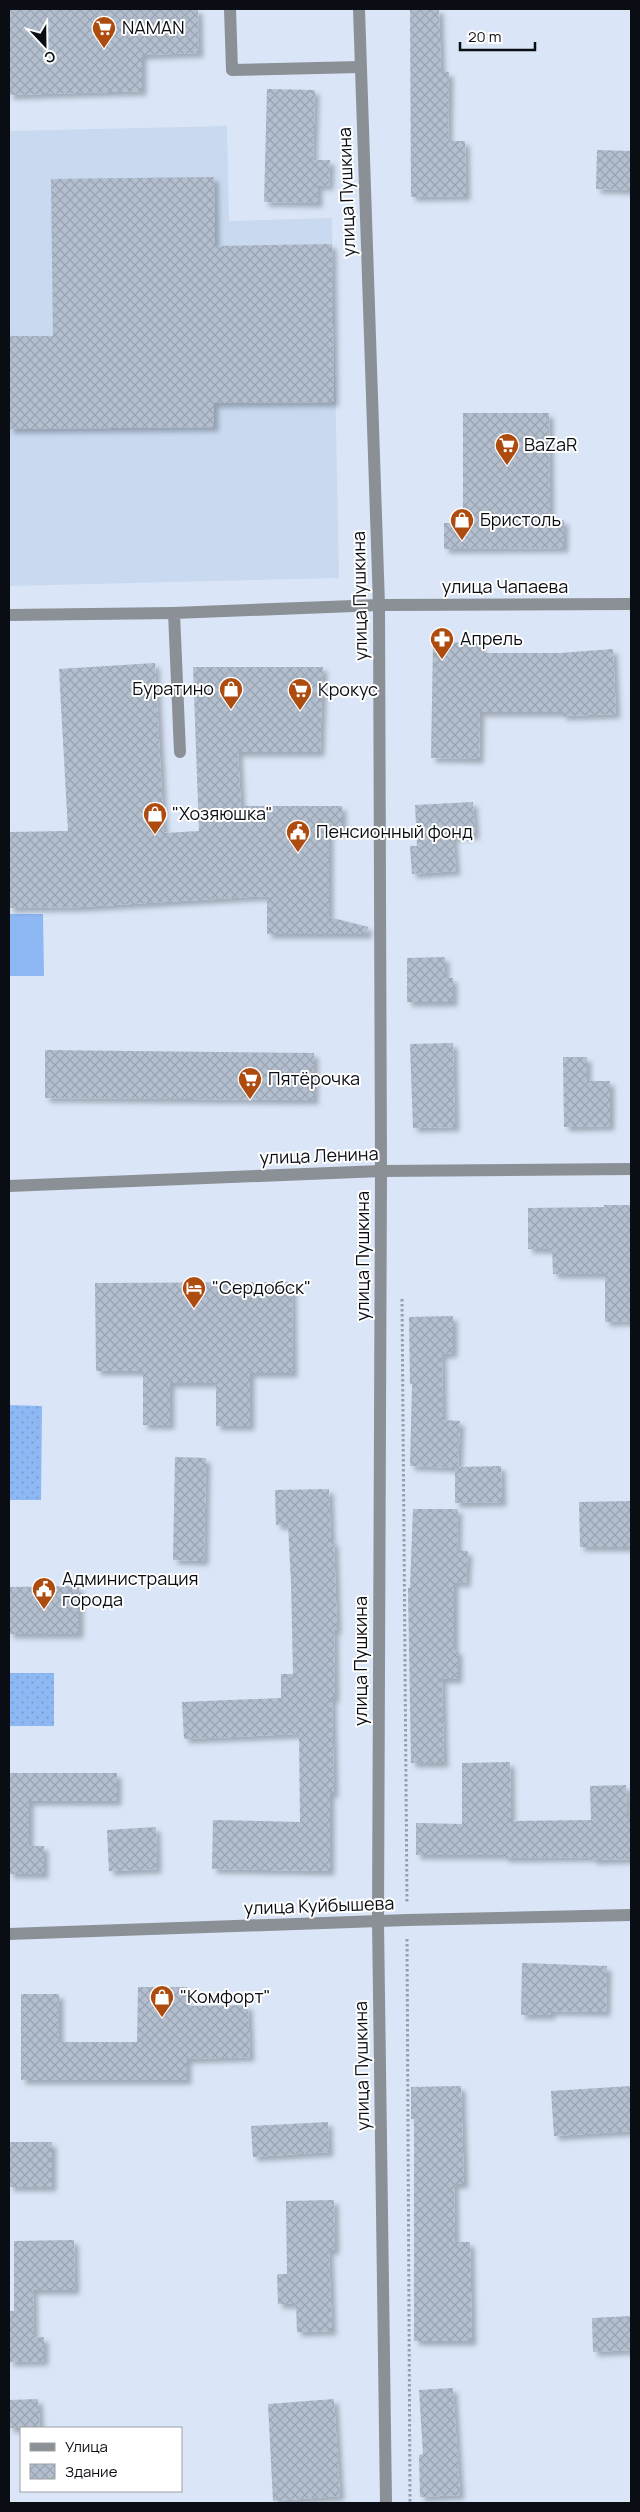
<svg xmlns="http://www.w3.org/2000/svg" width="640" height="2512" viewBox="0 0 640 2512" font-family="Manrope,sans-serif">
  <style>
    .built { fill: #c8d9f0 }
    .grass { fill: url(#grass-dots) }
    .garden { fill: #8db8f3 }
    .building { fill: url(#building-cross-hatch); filter: url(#shadow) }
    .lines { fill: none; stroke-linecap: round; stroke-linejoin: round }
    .path { stroke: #959fac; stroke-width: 3; stroke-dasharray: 2.5 2.5; stroke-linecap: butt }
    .minor { stroke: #8b9097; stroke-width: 12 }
    .labels { text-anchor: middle; stroke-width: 4; stroke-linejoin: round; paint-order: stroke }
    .poi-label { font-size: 18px; fill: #0a0e14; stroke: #fff; text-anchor: start }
    .street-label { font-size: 18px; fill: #0a0e14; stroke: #fff }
  </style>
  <defs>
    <pattern id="grass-dots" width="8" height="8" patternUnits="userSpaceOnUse" patternTransform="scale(1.25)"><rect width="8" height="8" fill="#8db8f3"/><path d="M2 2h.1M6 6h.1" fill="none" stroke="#789dcf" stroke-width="1.8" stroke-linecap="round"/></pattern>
    <pattern id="building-cross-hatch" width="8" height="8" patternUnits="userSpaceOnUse" patternTransform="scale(1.25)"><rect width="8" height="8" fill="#b3bfcf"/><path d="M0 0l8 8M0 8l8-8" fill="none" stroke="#99a3b1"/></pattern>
    <filter id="shadow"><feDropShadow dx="4.5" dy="4.5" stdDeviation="2.5" flood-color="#0004"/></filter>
  </defs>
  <rect width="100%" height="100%" fill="#dae6f7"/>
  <!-- built -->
  <path class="built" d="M 227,126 L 229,221 L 332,218 L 339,578 L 9,586 L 9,131 Z"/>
  <!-- grass -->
  <g class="grass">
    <path d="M 9,1405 L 42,1406 L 41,1500 L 9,1500 Z"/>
    <rect x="9" y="1673" width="45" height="53"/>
  </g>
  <!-- garden -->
  <path class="garden" d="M 9,914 L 43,914 L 44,976 L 9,976 Z"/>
  <!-- building -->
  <g class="building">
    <path d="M 9,9 L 198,9 L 199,53 L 142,55 L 142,91 L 9,95 Z"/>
    <path d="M 410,9 L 439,9 L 441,72 L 449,72 L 448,141 L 465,141 L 466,196 L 411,197 Z"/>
    <path d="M 267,89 L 315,90 L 313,160 L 330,160 L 329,186 L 318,185 L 318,203 L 264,202 Z"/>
    <path d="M 597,150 L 631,151 L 631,190 L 596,189 Z"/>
    <path d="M 214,177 L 215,246 L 332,244 L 334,402 L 214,403 L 214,427 L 9,429 L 9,336 L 53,336 L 51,179 Z"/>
    <path d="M 463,413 L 549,413 L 550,520 L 564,520 L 564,548 L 444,549 L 444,523 L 463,523 Z"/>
    <path d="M 433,642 L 481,643 L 481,653 L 560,653 L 613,649 L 616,714 L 562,716 L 562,712 L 480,712 L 479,759 L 431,758 Z"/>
    <path d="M 155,663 L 164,833 L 199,831 L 193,667 L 323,667 L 320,752 L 238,752 L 241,806 L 342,806 L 342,831 L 329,831 L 329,917 L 368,927 L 367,934 L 267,934 L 267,896 L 81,907 L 9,908 L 9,832 L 68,831 L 59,669 Z"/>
    <path d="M 473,802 L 475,835 L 453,836 L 456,871 L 412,874 L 410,846 L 417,846 L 415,805 Z"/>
    <path d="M 445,957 L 445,978 L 453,978 L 453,1002 L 407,1002 L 407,958 Z"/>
    <path d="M 453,1043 L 455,1127 L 413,1128 L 410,1044 Z"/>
    <path d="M 45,1050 L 314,1053 L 314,1100 L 45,1098 Z"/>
    <path d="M 563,1057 L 587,1057 L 587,1081 L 610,1081 L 610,1126 L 564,1127 Z"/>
    <path d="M 604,1205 L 631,1205 L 631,1321 L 605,1322 L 605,1274 L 553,1274 L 552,1249 L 528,1249 L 528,1208 L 604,1207 Z"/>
    <path d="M 292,1282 L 293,1373 L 250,1373 L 250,1426 L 216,1426 L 216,1383 L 170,1383 L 170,1425 L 143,1425 L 143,1371 L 96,1371 L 95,1283 Z"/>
    <path d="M 453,1316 L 453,1353 L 442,1354 L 443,1420 L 460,1421 L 458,1467 L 501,1466 L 502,1502 L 455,1503 L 455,1468 L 410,1466 L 412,1384 L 410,1384 L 409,1317 Z"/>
    <path d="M 175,1457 L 206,1458 L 204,1561 L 173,1560 Z"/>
    <path d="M 329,1489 L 331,1541 L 334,1541 L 337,1630 L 334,1630 L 335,1698 L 332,1698 L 334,1793 L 330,1793 L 330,1871 L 212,1869 L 213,1820 L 300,1822 L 299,1734 L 184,1739 L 182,1702 L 281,1698 L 281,1674 L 293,1674 L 291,1582 L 288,1525 L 276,1525 L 275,1490 Z"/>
    <path d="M 631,1501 L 631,1547 L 580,1547 L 579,1502 Z"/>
    <path d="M 413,1509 L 458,1509 L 457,1550 L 468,1551 L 466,1583 L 454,1582 L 454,1650 L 458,1650 L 458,1679 L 442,1679 L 444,1763 L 411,1763 L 408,1588 L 410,1588 Z"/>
    <path d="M 79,1586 L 79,1634 L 9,1634 L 9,1587 Z"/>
    <path d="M 510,1762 L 511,1821 L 591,1820 L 590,1786 L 626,1785 L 627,1819 L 631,1819 L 631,1859 L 592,1860 L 592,1857 L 504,1858 L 504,1855 L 416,1855 L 416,1823 L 462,1824 L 462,1763 Z"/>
    <path d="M 9,1773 L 117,1773 L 117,1801 L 29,1801 L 29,1846 L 44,1846 L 44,1874 L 9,1874 Z"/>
    <path d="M 156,1827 L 157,1869 L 109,1871 L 107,1830 Z"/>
    <path d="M 522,1963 L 607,1966 L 606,2012 L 551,2011 L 551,2015 L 521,2015 Z"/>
    <path d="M 138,1987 L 187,1987 L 187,2006 L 248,2005 L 250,2057 L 187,2059 L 187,2080 L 21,2080 L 21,1994 L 59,1994 L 59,2042 L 137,2042 Z"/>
    <path d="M 461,2086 L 464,2184 L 454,2184 L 455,2242 L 470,2242 L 472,2341 L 414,2341 L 414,2119 L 411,2119 L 411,2087 Z"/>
    <path d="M 631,2086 L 631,2131 L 554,2136 L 551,2091 Z"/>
    <path d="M 328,2122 L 329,2152 L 253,2157 L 251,2126 Z"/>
    <rect x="9" y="2142" width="43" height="45"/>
    <path d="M 334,2200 L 335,2250 L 329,2250 L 332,2331 L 297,2332 L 296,2304 L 278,2304 L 277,2274 L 287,2274 L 286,2201 Z"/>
    <path d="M 74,2240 L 75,2290 L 33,2290 L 34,2338 L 44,2337 L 44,2361 L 9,2362 L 9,2311 L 14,2311 L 14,2241 Z"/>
    <path d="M 631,2316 L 631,2350 L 593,2352 L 592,2318 Z"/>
    <path d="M 453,2388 L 460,2495 L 420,2497 L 419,2455 L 423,2454 L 419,2390 Z"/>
    <path d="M 38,2399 L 40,2428 L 9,2428 L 9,2400 Z"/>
    <path d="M 334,2399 L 340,2496 L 273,2501 L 268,2404 Z"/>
  </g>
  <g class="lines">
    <!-- path -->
    <g class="path">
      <path d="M 402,1299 L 407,1903"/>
      <path d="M 407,1939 L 410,2503"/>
    </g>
    <!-- minor -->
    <g class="minor">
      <path d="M 230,9 L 232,70 L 360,67"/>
      <path d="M 359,9 L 379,605 L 381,1171 L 378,1922 L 386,2503"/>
      <path d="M 9,615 L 174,613"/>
      <path d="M 180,752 L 174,613 L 379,605 L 631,604"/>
      <path d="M 9,1186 L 381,1171 L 631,1169"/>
      <path d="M 9,1934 L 407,1920 L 631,1915"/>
    </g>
  </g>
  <!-- icons -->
  <defs>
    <g id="supermarket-pin" transform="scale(1.25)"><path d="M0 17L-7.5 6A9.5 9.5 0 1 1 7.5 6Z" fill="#ae4c10" stroke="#fff"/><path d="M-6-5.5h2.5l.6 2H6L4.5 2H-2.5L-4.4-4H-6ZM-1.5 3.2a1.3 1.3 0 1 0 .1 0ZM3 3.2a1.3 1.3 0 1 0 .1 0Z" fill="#fff"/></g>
    <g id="shop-pin" transform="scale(1.25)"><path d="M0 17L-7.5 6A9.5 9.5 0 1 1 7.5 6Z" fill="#ae4c10" stroke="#fff"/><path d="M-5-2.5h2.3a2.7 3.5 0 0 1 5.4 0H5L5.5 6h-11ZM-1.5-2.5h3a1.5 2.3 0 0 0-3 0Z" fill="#fff"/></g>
    <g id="pharmacy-pin" transform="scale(1.25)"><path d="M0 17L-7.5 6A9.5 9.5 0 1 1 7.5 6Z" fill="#ae4c10" stroke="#fff"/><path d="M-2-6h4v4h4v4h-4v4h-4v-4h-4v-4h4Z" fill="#fff"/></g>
    <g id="civic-pin" transform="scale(1.25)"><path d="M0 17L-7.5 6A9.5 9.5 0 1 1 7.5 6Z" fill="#ae4c10" stroke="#fff"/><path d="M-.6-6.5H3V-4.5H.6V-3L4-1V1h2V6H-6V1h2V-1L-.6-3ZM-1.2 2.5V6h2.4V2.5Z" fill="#fff"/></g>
    <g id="hotel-pin" transform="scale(1.25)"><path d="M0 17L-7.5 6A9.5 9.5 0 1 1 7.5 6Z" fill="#ae4c10" stroke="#fff"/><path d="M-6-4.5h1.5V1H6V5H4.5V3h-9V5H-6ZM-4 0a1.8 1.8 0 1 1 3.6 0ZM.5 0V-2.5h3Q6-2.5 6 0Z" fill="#fff"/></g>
  </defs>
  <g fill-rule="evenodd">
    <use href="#supermarket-pin" x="104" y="28"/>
    <use href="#supermarket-pin" x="507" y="445"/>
    <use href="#shop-pin" x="462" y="520"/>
    <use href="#pharmacy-pin" x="442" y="639"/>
    <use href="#shop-pin" x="231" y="689"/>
    <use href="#supermarket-pin" x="300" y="690"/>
    <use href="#shop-pin" x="155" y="814"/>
    <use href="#civic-pin" x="298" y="832"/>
    <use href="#supermarket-pin" x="250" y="1079"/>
    <use href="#hotel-pin" x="194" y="1288"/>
    <use href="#civic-pin" x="44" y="1589"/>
    <use href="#shop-pin" x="162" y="1997"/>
  </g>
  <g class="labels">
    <!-- poi labels -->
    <g class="poi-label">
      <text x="122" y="34">NAMAN</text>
      <text x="524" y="451">BaZaR</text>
      <text x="480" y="526">Бристоль</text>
      <text x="460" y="645">Апрель</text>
      <text x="214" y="695" text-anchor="end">Буратино</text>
      <text x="318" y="696">Крокус</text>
      <text x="172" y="820">"Хозяюшка"</text>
      <text x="316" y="838">Пенсионный фонд</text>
      <text x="268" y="1085">Пятёрочка</text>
      <text x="212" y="1294">"Сердобск"</text>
      <text x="62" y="1585">Администрация<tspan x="62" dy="21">города</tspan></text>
      <text x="180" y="2003">"Комфорт"</text>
    </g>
    <!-- street labels -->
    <g class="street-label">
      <text transform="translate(347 192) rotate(-92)" y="6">улица Пушкина</text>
      <text x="505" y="593">улица Чапаева</text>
      <text transform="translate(360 596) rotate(-91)" y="6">улица Пушкина</text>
      <text transform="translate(319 1156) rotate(-2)" y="6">улица Ленина</text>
      <text transform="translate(363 1256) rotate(-90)" y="6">улица Пушкина</text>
      <text transform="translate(361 1661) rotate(-90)" y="6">улица Пушкина</text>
      <text transform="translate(319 1906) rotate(-2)" y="6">улица Куйбышева</text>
      <text transform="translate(362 2066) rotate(-91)" y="6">улица Пушкина</text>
    </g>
  </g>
  <!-- border -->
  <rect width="640" height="2512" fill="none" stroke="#0a0e14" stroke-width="20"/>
  <!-- legend -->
  <rect x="20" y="2427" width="162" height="65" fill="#ffffff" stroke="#9d9fa1"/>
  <rect x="30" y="2443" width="25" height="8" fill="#8b9097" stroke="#9d9fa1"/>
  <text x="65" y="2452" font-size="15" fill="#0a0e14">Улица</text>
  <rect x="30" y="2464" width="25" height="15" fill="url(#building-cross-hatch)" stroke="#9d9fa1"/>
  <text x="65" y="2477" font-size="15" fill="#0a0e14">Здание</text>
  <!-- north arrow -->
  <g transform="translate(45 45) rotate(158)" stroke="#ffffff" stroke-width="4" paint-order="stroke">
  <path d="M0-4L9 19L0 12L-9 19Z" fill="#0a0e14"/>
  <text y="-8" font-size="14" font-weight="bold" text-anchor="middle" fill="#0a0e14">С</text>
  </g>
  <!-- scale -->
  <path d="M460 42v8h75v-8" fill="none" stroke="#0a0e14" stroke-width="2.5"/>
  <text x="468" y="42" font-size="15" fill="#0a0e14" stroke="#ffffff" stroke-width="4" paint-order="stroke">20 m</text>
</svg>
